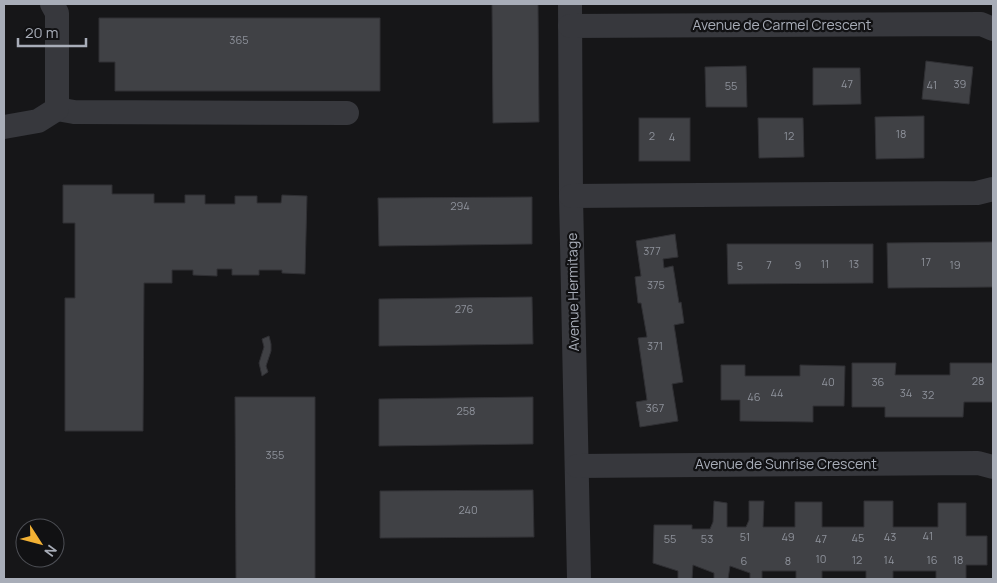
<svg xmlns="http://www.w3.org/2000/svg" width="997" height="583" viewBox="0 0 997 583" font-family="Manrope,sans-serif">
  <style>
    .building { fill: #404145; stroke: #303034 }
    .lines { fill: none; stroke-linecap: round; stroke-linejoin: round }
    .minor { stroke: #37383d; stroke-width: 24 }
    .labels { text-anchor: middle; stroke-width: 4.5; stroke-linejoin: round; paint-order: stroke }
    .number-label { font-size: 11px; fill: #8e929b }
    .street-label { font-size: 14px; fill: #a8adb8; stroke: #111113 }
  </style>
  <rect width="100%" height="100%" fill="#161618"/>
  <!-- building -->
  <g class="building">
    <path d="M 492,4 L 538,4 L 539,122 L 493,123 Z"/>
    <path d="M 99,18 L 380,18 L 380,91 L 115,91 L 115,62 L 99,62 Z"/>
    <path d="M 926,61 L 973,67 L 969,104 L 922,99 Z"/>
    <path d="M 746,66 L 747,107 L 706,107 L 705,67 Z"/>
    <path d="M 813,68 L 860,68 L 861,104 L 813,105 Z"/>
    <path d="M 924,116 L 924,158 L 876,159 L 875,117 Z"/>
    <rect x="639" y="118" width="51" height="43"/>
    <path d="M 758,118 L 803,118 L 804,157 L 759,158 Z"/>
    <path d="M 63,185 L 112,185 L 112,194 L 154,194 L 154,203 L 185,203 L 185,195 L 205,195 L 205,204 L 235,204 L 235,196 L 257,196 L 257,203 L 281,203 L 282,195 L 307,196 L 305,274 L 282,273 L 282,270 L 259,270 L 259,275 L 232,275 L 232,269 L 217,269 L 217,276 L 193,275 L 193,270 L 172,270 L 172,283 L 144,283 L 143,431 L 65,431 L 65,298 L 75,298 L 75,223 L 63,223 Z"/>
    <path d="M 532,197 L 532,244 L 379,246 L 378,198 Z"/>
    <path d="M 675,234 L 678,257 L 663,259 L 664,268 L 673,266 L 679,303 L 681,302 L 684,323 L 674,325 L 683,382 L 672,384 L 678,421 L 640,427 L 636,402 L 647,400 L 638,338 L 647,337 L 641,303 L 638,303 L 635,277 L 641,276 L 636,241 Z"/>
    <path d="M 993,242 L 993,287 L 888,288 L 887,243 Z"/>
    <path d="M 727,244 L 873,244 L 873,283 L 728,284 Z"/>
    <path d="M 532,297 L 533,344 L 379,346 L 379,299 Z"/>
    <path d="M 269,336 L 271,344 L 271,351 L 266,366 L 268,372 L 262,376 L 259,363 L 264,347 L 262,339 Z"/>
    <path d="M 852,363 L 896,363 L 895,375 L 950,375 L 950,363 L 993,363 L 993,402 L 964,402 L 963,417 L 885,417 L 885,407 L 852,407 Z"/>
    <path d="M 721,365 L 745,365 L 745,376 L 800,376 L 800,365 L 845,366 L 844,406 L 813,406 L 813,422 L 740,421 L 740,400 L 721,400 Z"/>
    <path d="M 235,397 L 315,397 L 315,579 L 236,579 Z"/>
    <path d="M 533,397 L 533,444 L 379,446 L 379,399 Z"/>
    <path d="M 533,490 L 534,537 L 380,538 L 380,491 Z"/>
    <path d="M 714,501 L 727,503 L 727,527 L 746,527 L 749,520 L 749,501 L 764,501 L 763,527 L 795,527 L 795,502 L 822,502 L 822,527 L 864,527 L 864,501 L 893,501 L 893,527 L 938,527 L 938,503 L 966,503 L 966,536 L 987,536 L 987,565 L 966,565 L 966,579 L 936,579 L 936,571 L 893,571 L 893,579 L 866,579 L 866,571 L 822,571 L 822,579 L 796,579 L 796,571 L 762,571 L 762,579 L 750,579 L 750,573 L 730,566 L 728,579 L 714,579 L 714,573 L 693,565 L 692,579 L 678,579 L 678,571 L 653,563 L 654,525 L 692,525 L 692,529 L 710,529 L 713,522 Z"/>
  </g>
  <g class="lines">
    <!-- minor -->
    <g class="minor">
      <path d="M 570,4 L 571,196 L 579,579"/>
      <path d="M 570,26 L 981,24 L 993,29"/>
      <path d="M 57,109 L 74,112 L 347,113"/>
      <path d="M 4,127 L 38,121 L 57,109 L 57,13 L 52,4"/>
      <path d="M 571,196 L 977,193 L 993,189"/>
      <path d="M 577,466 L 978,463 L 993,467"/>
    </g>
  </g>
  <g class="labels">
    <!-- number labels -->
    <g class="number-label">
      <text x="239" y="44">365</text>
      <text x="847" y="88">47</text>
      <text x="960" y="88">39</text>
      <text x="932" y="89">41</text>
      <text x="731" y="90">55</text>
      <text x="901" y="138">18</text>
      <text x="652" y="140">2</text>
      <text x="789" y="140">12</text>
      <text x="672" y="141">4</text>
      <text x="460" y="210">294</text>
      <text x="652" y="255">377</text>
      <text x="926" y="266">17</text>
      <text x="825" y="268">11</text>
      <text x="854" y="268">13</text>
      <text x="769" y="269">7</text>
      <text x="798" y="269">9</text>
      <text x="955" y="269">19</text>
      <text x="740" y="270">5</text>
      <text x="656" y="289">375</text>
      <text x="464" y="313">276</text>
      <text x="655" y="350">371</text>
      <text x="978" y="385">28</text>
      <text x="828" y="386">40</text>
      <text x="878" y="386">36</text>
      <text x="777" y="397">44</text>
      <text x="906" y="397">34</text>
      <text x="928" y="399">32</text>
      <text x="754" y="401">46</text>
      <text x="655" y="412">367</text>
      <text x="466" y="415">258</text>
      <text x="275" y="459">355</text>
      <text x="468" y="514">240</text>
      <text x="928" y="540">41</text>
      <text x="745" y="541">51</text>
      <text x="788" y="541">49</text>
      <text x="890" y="541">43</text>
      <text x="858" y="542">45</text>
      <text x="670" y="543">55</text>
      <text x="707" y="543">53</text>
      <text x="821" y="543">47</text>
      <text x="821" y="563">10</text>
      <text x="857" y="564">12</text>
      <text x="889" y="564">14</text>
      <text x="932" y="564">16</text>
      <text x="958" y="564">18</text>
      <text x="744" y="565">6</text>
      <text x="788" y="565">8</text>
    </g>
    <!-- street labels -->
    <g class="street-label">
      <text x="782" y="30">Avenue de Carmel Crescent</text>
      <text transform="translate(573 292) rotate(-91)" y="5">Avenue Hermitage</text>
      <text x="786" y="469">Avenue de Sunrise Crescent</text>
    </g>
  </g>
  <!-- border -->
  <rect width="997" height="583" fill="none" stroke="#a8adb8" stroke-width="10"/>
  <!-- north arrow -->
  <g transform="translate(40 543) rotate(126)"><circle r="24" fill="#111113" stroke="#4d4f55"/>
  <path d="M0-4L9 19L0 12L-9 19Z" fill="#f2b134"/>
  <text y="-8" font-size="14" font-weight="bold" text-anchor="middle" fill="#a8adb8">N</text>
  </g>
  <!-- scale -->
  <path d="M18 38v8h68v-8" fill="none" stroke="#a8adb8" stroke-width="2.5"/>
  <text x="25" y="38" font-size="15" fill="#a8adb8" stroke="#111113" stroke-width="4" paint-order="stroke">20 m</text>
</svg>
